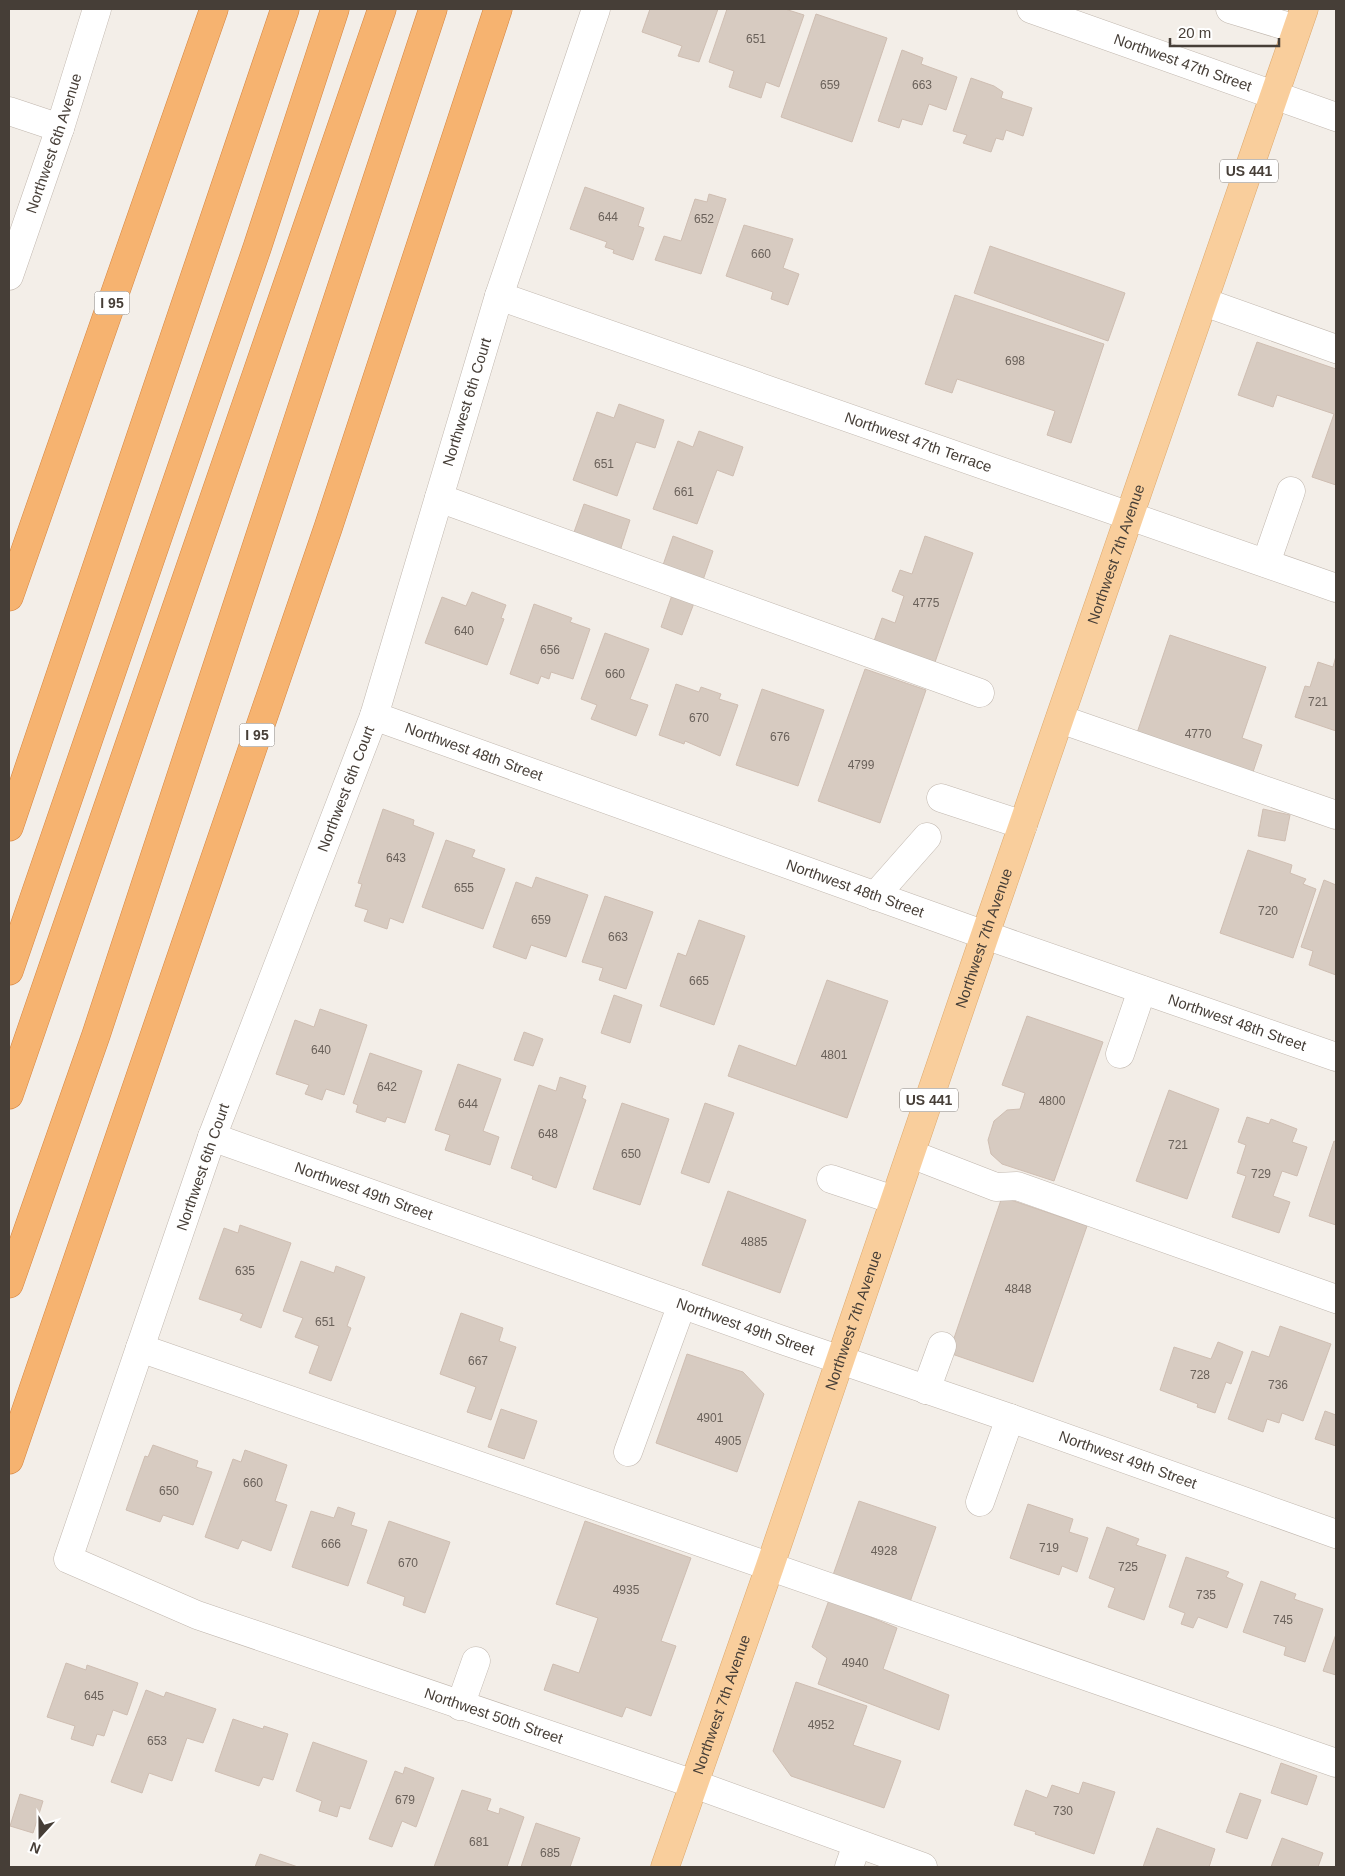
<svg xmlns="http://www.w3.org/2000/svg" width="1345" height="1876" viewBox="0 0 1345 1876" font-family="Arial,sans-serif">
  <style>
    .building { fill: #d7cbc1; stroke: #cfbeb2 }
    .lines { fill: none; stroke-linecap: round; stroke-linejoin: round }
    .minor-casing { stroke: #c1b7ae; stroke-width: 29 }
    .major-casing { stroke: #dda86c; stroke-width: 29 }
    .highway-casing { stroke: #d58540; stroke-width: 29 }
    .minor { stroke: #fff; stroke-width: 28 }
    .major { stroke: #f9ce9c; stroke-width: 28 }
    .highway { stroke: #f6b370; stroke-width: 28 }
    .labels { text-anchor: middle; stroke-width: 4.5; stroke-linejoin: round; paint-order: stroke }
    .number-label { font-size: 12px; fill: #6a615a }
    .shield { fill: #fff; stroke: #7e7873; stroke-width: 1 }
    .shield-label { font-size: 14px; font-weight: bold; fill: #463e37 }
    .street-label { font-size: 15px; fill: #463e37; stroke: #fff }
  </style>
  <rect width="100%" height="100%" fill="#f3eee8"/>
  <!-- building -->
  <g class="building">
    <path d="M 650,9 L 718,9 L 699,62 L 678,56 L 682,46 L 642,32 Z"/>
    <path d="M 727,9 L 785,9 L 804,15 L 779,87 L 766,82 L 761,98 L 729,87 L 734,71 L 709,62 Z"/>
    <path d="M 816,14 L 887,38 L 852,142 L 781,117 Z"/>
    <path d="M 902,50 L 923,58 L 921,64 L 957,77 L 946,110 L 929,104 L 922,125 L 902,119 L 899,128 L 878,121 Z"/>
    <path d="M 971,78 L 994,86 L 1003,92 L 1001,98 L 1032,108 L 1023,136 L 1006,130 L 1003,140 L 996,138 L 991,152 L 963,143 L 967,135 L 953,131 Z"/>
    <path d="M 585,187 L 644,208 L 638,226 L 644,228 L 633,260 L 613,253 L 614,250 L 605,247 L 607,242 L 570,229 Z"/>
    <path d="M 709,194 L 726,199 L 701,274 L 655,260 L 664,236 L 681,241 L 695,199 L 707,202 Z"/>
    <path d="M 744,225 L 793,239 L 783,268 L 799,274 L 788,305 L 771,299 L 773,292 L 726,276 Z"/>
    <path d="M 990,246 L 1125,293 L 1108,341 L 974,293 Z"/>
    <path d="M 955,295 L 1104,344 L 1071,443 L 1047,435 L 1055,411 L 957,379 L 952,393 L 925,384 Z"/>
    <path d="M 1257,342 L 1336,369 L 1336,485 L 1312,477 L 1334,414 L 1277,395 L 1273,407 L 1238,395 Z"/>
    <path d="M 619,404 L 664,420 L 655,448 L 636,442 L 617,496 L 573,480 L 597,412 L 614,418 Z"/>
    <path d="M 699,431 L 743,447 L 733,476 L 717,470 L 697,524 L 653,509 L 678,441 L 693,447 Z"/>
    <path d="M 584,504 L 630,520 L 620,551 L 573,535 Z"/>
    <path d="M 673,536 L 713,551 L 702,583 L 662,568 Z"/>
    <path d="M 925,536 L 973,553 L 934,665 L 873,644 L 882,618 L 895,623 L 904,596 L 892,591 L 900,570 L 912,574 Z"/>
    <path d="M 472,592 L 506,605 L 501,618 L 504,619 L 487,665 L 425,643 L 442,597 L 466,606 Z"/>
    <path d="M 672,595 L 694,603 L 682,635 L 661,627 Z"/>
    <path d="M 534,604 L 572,618 L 570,622 L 590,629 L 573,679 L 551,672 L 549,679 L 541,676 L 538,684 L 510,674 Z"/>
    <path d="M 605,633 L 649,649 L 630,699 L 648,705 L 636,736 L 591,719 L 597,705 L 581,699 Z"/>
    <path d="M 1170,635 L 1266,667 L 1242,738 L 1262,745 L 1253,772 L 1137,733 Z"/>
    <path d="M 1336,656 L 1336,731 L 1295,717 L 1305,686 L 1310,687 L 1318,662 L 1333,667 Z"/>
    <path d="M 865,669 L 926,690 L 880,823 L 818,801 Z"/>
    <path d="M 676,684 L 699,692 L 701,687 L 721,694 L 719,699 L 738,705 L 720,756 L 685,741 L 684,744 L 659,735 Z"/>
    <path d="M 762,689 L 824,710 L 798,786 L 736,765 Z"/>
    <path d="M 383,809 L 414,820 L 413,825 L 434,833 L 403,923 L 390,918 L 387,929 L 364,921 L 368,910 L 355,906 L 362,884 L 358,883 Z"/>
    <path d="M 1263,809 L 1290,815 L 1285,841 L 1258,836 Z"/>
    <path d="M 446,840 L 475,850 L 472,857 L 505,869 L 483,929 L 422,907 Z"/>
    <path d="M 1248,850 L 1292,865 L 1290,873 L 1306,879 L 1303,884 L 1316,889 L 1293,958 L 1220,933 Z"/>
    <path d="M 536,877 L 588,895 L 566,957 L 531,945 L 526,959 L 493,947 L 516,882 L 532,888 Z"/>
    <path d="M 1324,880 L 1336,885 L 1336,975 L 1309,965 L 1313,951 L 1301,947 Z"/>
    <path d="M 605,896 L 653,912 L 626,989 L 599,980 L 603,968 L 582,962 Z"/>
    <path d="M 699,920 L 745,936 L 714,1025 L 660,1006 L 678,953 L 686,956 Z"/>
    <path d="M 827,980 L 888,1001 L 847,1118 L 728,1076 L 739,1045 L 796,1066 Z"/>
    <path d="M 614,995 L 642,1005 L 630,1043 L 601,1033 Z"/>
    <path d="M 320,1009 L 367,1025 L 344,1095 L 326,1089 L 322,1100 L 305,1094 L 309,1085 L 276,1074 L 295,1020 L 314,1027 Z"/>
    <path d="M 1027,1016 L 1103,1042 L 1054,1181 L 1002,1164 L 991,1154 L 988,1140 L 994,1121 L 1007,1110 L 1020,1109 L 1025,1093 L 1002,1085 Z"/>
    <path d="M 524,1032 L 543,1039 L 533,1066 L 514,1060 Z"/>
    <path d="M 370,1053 L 422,1071 L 405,1123 L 387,1117 L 385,1122 L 356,1112 L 358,1105 L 353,1103 Z"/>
    <path d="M 458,1064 L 501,1079 L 483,1131 L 499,1137 L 490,1165 L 445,1150 L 450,1135 L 435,1130 Z"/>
    <path d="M 560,1077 L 586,1086 L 582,1098 L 586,1100 L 556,1188 L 532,1179 L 533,1176 L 511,1168 L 539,1085 L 556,1091 Z"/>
    <path d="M 1169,1090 L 1219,1109 L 1187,1199 L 1136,1181 Z"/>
    <path d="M 622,1103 L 669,1119 L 640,1205 L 593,1189 Z"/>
    <path d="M 705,1103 L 734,1113 L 709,1183 L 681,1173 Z"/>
    <path d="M 1247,1117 L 1269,1124 L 1271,1119 L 1297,1129 L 1292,1142 L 1307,1147 L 1297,1176 L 1282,1171 L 1273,1196 L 1290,1202 L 1279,1233 L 1232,1217 L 1246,1176 L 1237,1173 L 1246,1145 L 1238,1142 Z"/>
    <path d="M 1334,1141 L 1336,1142 L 1336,1225 L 1309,1216 Z"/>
    <path d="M 728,1191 L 806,1220 L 780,1293 L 702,1265 Z"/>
    <path d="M 1002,1197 L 1087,1226 L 1033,1382 L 949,1353 Z"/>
    <path d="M 240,1225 L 291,1243 L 261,1328 L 240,1320 L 243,1314 L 199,1299 L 224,1228 L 238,1233 Z"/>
    <path d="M 301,1261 L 334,1273 L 336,1266 L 365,1277 L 347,1326 L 351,1328 L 331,1381 L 309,1373 L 319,1346 L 295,1337 L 303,1318 L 283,1311 Z"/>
    <path d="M 461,1313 L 503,1328 L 499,1341 L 516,1347 L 491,1420 L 467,1412 L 476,1387 L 440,1374 Z"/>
    <path d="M 1280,1326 L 1331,1344 L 1303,1421 L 1282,1413 L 1279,1423 L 1267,1419 L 1263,1432 L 1228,1419 L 1252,1351 L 1269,1357 Z"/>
    <path d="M 1218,1342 L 1243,1352 L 1231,1384 L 1226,1382 L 1215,1413 L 1197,1407 L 1198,1404 L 1160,1390 L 1174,1347 L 1211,1359 Z"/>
    <path d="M 687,1354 L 743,1372 L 764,1394 L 737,1472 L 656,1443 Z"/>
    <path d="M 501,1409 L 537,1421 L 524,1459 L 488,1447 Z"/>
    <path d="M 1325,1411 L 1336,1415 L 1336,1446 L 1315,1439 Z"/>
    <path d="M 153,1445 L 198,1461 L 196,1467 L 212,1472 L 193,1525 L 163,1515 L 160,1522 L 126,1510 L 145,1456 L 148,1457 Z"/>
    <path d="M 245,1450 L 287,1465 L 275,1501 L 287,1505 L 271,1551 L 242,1540 L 238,1549 L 205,1537 L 233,1459 L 241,1462 Z"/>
    <path d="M 859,1501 L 936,1527 L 910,1602 L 833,1575 Z"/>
    <path d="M 1028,1504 L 1073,1519 L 1069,1532 L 1088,1538 L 1077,1572 L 1062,1566 L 1059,1575 L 1010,1558 Z"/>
    <path d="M 338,1507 L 355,1513 L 351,1525 L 367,1530 L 348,1586 L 292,1567 L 311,1511 L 334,1518 Z"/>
    <path d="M 389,1521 L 450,1542 L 425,1613 L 403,1605 L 405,1597 L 367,1583 Z"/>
    <path d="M 585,1521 L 691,1558 L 661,1641 L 676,1646 L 651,1716 L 626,1707 L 622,1717 L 544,1690 L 553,1664 L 579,1673 L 598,1618 L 556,1604 Z"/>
    <path d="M 1107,1527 L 1139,1539 L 1136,1545 L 1166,1555 L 1144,1620 L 1108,1607 L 1115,1588 L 1089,1578 Z"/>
    <path d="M 1186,1557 L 1229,1572 L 1226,1577 L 1243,1584 L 1227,1628 L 1198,1617 L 1193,1628 L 1181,1624 L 1185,1613 L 1169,1607 Z"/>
    <path d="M 1261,1581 L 1296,1594 L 1294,1599 L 1323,1609 L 1305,1662 L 1284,1655 L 1286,1647 L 1243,1632 Z"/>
    <path d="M 829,1600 L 897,1628 L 883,1669 L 949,1695 L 939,1730 L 818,1684 L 827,1658 L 812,1647 Z"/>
    <path d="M 1336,1634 L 1336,1675 L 1323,1671 Z"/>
    <path d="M 66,1663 L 86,1670 L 87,1665 L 138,1683 L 127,1715 L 113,1710 L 104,1736 L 97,1734 L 93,1746 L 71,1739 L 75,1726 L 47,1717 Z"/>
    <path d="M 796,1682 L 867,1706 L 853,1745 L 901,1761 L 884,1808 L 791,1776 L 773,1751 Z"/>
    <path d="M 146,1690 L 164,1697 L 166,1692 L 216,1709 L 203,1743 L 187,1738 L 172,1781 L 149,1773 L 142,1793 L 111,1782 Z"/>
    <path d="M 233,1719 L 263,1729 L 264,1726 L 288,1734 L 273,1780 L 263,1777 L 259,1786 L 215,1771 Z"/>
    <path d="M 313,1742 L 367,1761 L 350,1809 L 340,1806 L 337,1817 L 319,1811 L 322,1801 L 296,1791 Z"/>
    <path d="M 1281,1763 L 1317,1776 L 1307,1805 L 1271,1793 Z"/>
    <path d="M 405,1767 L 434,1778 L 416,1827 L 402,1821 L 392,1847 L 369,1839 L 395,1771 L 403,1774 Z"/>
    <path d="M 1083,1782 L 1115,1792 L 1094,1854 L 1035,1834 L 1036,1832 L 1014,1825 L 1026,1790 L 1047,1798 L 1052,1785 L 1079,1794 Z"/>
    <path d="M 462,1790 L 491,1799 L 487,1810 L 499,1814 L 500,1808 L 524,1817 L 507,1867 L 434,1867 Z"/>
    <path d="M 1240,1793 L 1261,1800 L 1247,1839 L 1226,1832 Z"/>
    <path d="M 20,1794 L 43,1801 L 33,1833 L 10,1826 Z"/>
    <path d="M 536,1823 L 580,1838 L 570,1867 L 521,1867 Z"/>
    <path d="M 1157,1828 L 1215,1849 L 1209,1867 L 1143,1867 Z"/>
    <path d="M 1282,1838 L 1323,1853 L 1318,1867 L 1271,1867 Z"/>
    <path d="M 260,1854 L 298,1867 L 255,1867 Z"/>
  </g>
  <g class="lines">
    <!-- minor casing -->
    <g class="minor-casing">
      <g id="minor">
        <path id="s1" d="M 596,9 L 499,296 L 374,716 L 212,1137 L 68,1559 L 197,1615 L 694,1784 L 923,1867"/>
        <path id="s2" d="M 1031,9 L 1336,117"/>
        <path d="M 1230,9 L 1296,29"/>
        <path d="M 9,111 L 60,128"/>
        <path id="s3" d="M 9,276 L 60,128 L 97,9"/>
        <path id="s4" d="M 499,296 L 1336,588"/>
        <path d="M 1204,302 L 1336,349"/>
        <path d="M 439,498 L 980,693"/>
        <path d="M 1266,563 L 1291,491"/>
        <path id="s5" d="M 374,716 L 985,935 L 1336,1057"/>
        <path d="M 1060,719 L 1336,815"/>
        <path d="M 941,798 L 1023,825"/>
        <path d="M 875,896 L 927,837"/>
        <path d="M 1120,1054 L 1142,990"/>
        <path id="s6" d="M 212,1137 L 785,1341 L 1010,1418 L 1336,1534"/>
        <path d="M 911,1154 L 996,1187 L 1017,1186 L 1336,1299"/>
        <path d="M 831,1179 L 894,1200"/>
        <path d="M 140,1348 L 1336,1763"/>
        <path d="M 926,1390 L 942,1346"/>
        <path d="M 628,1452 L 682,1304"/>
        <path d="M 980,1502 L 1010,1418"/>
        <path d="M 460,1706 L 476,1661"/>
        <path d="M 849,1867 L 857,1844"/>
      </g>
    </g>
    <!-- major casing -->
    <g class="major-casing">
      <g id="major">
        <path id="s7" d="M 665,1867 L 770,1566 L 985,935 L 1304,9"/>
      </g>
    </g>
    <!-- highway casing -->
    <g class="highway-casing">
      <g id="highway">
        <path d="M 9,597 L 214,9"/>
        <path d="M 9,827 L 285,9"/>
        <path d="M 9,971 L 257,248 L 335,9"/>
        <path d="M 9,1095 L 382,9"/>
        <path d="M 9,1284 L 96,1035 L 433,9"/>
        <path d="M 9,1460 L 328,528 L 498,9"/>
      </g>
    </g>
    <!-- minor -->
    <use href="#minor" class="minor"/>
    <!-- major -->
    <use href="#major" class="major"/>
    <!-- highway -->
    <use href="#highway" class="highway"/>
  </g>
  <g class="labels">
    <!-- number labels -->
    <g class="number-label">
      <text x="756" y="43">651</text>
      <text x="830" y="89">659</text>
      <text x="922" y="89">663</text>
      <text x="608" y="221">644</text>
      <text x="704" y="223">652</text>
      <text x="761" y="258">660</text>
      <text x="1015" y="365">698</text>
      <text x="604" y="468">651</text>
      <text x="684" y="496">661</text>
      <text x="926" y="607">4775</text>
      <text x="464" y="635">640</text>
      <text x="550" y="654">656</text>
      <text x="615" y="678">660</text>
      <text x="1318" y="706">721</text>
      <text x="699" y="722">670</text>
      <text x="1198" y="738">4770</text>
      <text x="780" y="741">676</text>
      <text x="861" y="769">4799</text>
      <text x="396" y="862">643</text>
      <text x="464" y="892">655</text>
      <text x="1268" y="915">720</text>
      <text x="541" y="924">659</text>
      <text x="618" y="941">663</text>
      <text x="699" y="985">665</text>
      <text x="321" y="1054">640</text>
      <text x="834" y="1059">4801</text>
      <text x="387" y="1091">642</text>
      <text x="1052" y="1105">4800</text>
      <text x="468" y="1108">644</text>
      <text x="548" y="1138">648</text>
      <text x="1178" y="1149">721</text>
      <text x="631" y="1158">650</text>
      <text x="1261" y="1178">729</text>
      <text x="754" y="1246">4885</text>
      <text x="245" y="1275">635</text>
      <text x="1018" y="1293">4848</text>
      <text x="325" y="1326">651</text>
      <text x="478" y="1365">667</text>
      <text x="1200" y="1379">728</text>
      <text x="1278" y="1389">736</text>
      <text x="710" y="1422">4901</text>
      <text x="728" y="1445">4905</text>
      <text x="253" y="1487">660</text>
      <text x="169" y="1495">650</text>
      <text x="331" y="1548">666</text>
      <text x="1049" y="1552">719</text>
      <text x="884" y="1555">4928</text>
      <text x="408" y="1567">670</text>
      <text x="1128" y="1571">725</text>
      <text x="626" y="1594">4935</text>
      <text x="1206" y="1599">735</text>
      <text x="1283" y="1624">745</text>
      <text x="855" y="1667">4940</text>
      <text x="94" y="1700">645</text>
      <text x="821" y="1729">4952</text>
      <text x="157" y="1745">653</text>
      <text x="405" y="1804">679</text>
      <text x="1063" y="1815">730</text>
      <text x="479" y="1846">681</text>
      <text x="550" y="1857">685</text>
    </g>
    <!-- shield labels -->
    <g class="shield">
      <rect x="1220" y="159.5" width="58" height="23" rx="4"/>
      <rect x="94.5" y="291.5" width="35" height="23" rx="4"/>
      <rect x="239.5" y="723.5" width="35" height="23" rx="4"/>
      <rect x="900" y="1088.5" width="58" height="23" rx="4"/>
    </g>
    <g class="shield-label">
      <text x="1249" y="176">US 441</text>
      <text x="112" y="308">I 95</text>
      <text x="257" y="740">I 95</text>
      <text x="929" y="1105">US 441</text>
    </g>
    <!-- street labels -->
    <g class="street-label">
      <text dy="5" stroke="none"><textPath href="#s2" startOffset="161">Northwest 47th Street</textPath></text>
      <text dy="5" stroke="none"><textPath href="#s3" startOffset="140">Northwest 6th Avenue</textPath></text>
      <text transform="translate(467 402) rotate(-73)" y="5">Northwest 6th Court</text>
      <text dy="5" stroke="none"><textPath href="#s4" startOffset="444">Northwest 47th Terrace</textPath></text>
      <text dy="5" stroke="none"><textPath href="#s7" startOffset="1388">Northwest 7th Avenue</textPath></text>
      <text dy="5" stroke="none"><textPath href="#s5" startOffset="106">Northwest 48th Street</textPath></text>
      <text transform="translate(346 789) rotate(-69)" y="5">Northwest 6th Court</text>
      <text dy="5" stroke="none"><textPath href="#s5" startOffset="511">Northwest 48th Street</textPath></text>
      <text dy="5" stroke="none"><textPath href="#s7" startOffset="982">Northwest 7th Avenue</textPath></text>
      <text dy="5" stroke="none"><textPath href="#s5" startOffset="916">Northwest 48th Street</textPath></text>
      <text transform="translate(203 1167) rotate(-71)" y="5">Northwest 6th Court</text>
      <text dy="5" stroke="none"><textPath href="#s6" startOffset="161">Northwest 49th Street</textPath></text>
      <text dy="5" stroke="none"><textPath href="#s7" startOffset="578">Northwest 7th Avenue</textPath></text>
      <text dy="5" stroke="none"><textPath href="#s6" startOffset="566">Northwest 49th Street</textPath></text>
      <text dy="5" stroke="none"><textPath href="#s6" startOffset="971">Northwest 49th Street</textPath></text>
      <text dy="5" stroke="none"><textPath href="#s7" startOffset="172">Northwest 7th Avenue</textPath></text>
      <text dy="5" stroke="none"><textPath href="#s1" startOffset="2092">Northwest 50th Street</textPath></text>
    </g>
  </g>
  <!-- border -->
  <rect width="1345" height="1876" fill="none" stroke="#463e37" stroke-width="20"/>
  <!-- north arrow -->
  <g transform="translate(40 1836) rotate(201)" stroke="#ffffff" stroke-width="4" paint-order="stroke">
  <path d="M0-4L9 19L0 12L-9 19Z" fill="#463e37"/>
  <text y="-8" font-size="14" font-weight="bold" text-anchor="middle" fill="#463e37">N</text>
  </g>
  <!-- scale -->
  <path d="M1170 38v8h109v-8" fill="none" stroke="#463e37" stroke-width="2.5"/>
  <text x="1178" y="38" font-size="15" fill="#463e37" stroke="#ffffff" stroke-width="4" paint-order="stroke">20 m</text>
</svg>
